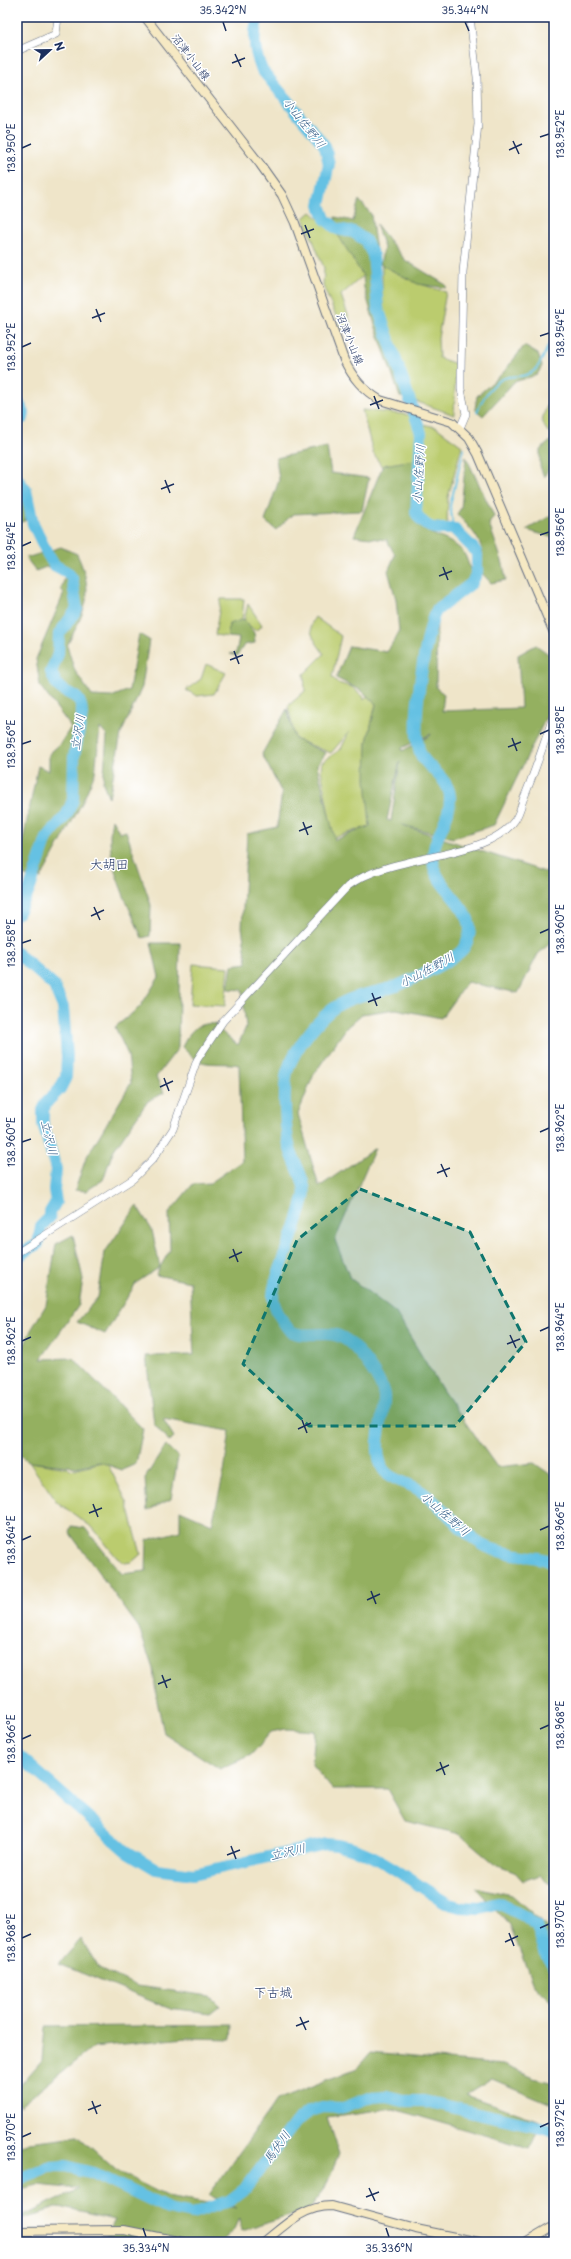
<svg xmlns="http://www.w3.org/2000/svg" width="571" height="2259" viewBox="0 0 571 2259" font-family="'Playpen Sans','Klee One',sans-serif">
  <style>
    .green { fill: #bbcc6e; stroke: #6b7e66 }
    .forest { fill: #94b061; stroke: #587060; fill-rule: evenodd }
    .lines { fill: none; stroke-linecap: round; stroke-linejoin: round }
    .stream { stroke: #65c1e3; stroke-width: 2 }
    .river { stroke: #65c1e3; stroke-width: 12 }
    .tertiary-casing { stroke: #656f83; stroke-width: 8 }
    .secondary-casing { stroke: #656f83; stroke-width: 10 }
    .tertiary { stroke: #fff; stroke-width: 7 }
    .secondary { stroke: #f6e9c3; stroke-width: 8 }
    .marked { fill: #0f766e; fill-opacity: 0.2; stroke: #0f766e; stroke-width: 3; stroke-dasharray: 8 5; stroke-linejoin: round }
    .ticks { fill: none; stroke: #1b2f5e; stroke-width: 1.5 }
    .labels { text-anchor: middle; stroke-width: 3; stroke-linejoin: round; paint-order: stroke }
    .street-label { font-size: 11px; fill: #1b2f5e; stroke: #fff }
    .water-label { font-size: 12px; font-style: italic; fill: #315b86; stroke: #fff }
    .quarter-label { font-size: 13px; fill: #1b2f5e; stroke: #fff }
    .neatline { fill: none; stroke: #1b2f5e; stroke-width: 1.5 }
    .ticks-label { font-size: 10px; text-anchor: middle; fill: #1b2f5e }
  </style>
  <rect width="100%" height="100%" fill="#fff"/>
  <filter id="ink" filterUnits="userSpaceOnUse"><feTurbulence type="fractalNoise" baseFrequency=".025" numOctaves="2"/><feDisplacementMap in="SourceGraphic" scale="8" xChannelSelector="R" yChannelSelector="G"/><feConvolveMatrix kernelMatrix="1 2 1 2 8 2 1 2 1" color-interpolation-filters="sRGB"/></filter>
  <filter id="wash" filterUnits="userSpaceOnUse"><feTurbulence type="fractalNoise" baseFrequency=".012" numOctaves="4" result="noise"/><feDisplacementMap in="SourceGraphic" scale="16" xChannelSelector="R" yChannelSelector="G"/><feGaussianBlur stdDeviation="0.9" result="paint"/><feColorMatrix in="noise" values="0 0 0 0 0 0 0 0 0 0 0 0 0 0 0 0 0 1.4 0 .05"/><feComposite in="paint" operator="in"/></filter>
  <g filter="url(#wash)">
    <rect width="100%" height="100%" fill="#efe5c9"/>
    <!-- green -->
    <g class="green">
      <path d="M 311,212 L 345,241 L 363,276 L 341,295 L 351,324 L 342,330 L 323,286 L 324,268 L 304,218 Z"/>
      <path d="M 382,265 L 414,282 L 446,292 L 438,338 L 439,358 L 456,364 L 454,415 L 415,401 L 382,309 Z"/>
      <path d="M 554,396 L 554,430 L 548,432 L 542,423 C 543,414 547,403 554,396 Z"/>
      <path d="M 362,410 L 412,415 L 421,433 L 420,459 L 382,467 L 373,453 Z"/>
      <path d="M 422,424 L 436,427 L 462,446 L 448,497 L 447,524 L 426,522 L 416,506 L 426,440 Z"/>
      <path d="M 221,599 L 244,599 L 242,620 L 229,624 L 228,637 L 215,635 Z"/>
      <path d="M 248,604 L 262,625 L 259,629 L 254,630 L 244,620 Z"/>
      <path d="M 315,617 L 341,636 L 332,677 L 338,683 L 352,687 L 364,697 L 364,700 L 367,696 L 376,704 L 367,742 L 370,826 L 333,838 L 321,770 L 322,762 L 341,749 L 349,732 L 331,753 L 295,739 L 288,706 L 305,691 L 304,674 L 324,654 C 316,642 305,631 315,617 Z"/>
      <path d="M 206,664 L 226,673 L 214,694 L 197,696 L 186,690 L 201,679 Z"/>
      <path d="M 193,964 L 229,967 L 225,1006 L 190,1004 Z"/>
      <path d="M 106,1461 L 127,1502 L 141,1554 L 132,1562 L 125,1563 L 117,1558 L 93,1528 L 57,1502 L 29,1462 L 68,1468 L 70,1470 Z"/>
    </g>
    <!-- forest -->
    <g class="forest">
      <path d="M 359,200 L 371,214 L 384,311 L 412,397 L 400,397 L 375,325 L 364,288 L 363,276 L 338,235 L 335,217 L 353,221 Z"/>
      <path d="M 376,224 L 405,260 L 446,285 L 446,288 L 418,284 L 380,264 L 384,248 Z"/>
      <path d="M 524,346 L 538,354 L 542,366 L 537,375 L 514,382 L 483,416 L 475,409 L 477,396 L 503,373 Z"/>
      <path d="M 554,438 L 554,459 L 544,477 L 540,466 L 540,450 Z"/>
      <path d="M 327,447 L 331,473 L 369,478 L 362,511 L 293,514 L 276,530 L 265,521 L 279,480 L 276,458 Z"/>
      <path d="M 466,457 L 494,516 L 489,524 L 503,564 L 506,580 L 491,583 L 480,571 C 489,544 473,532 457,514 L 461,508 Z"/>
      <path d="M 420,459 C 418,477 408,503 415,520 C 421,535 452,537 463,552 C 467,557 469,566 471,572 L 465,588 L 437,610 L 436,688 L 444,694 L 442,711 L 521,708 L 518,655 L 536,645 L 554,658 L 554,701 L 494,825 L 453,838 L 402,825 L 554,875 L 554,940 L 538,954 L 518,993 L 467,982 L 441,1018 L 396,1009 L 362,1014 L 347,1027 L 314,1074 L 298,1114 L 319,1187 L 375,1148 L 335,1240 L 350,1278 L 396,1313 L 443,1391 L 497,1467 L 534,1463 L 554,1477 L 554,1885 L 548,1883 L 539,1875 L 523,1881 L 514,1871 L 495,1864 L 460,1834 L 405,1821 L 387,1789 L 332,1789 L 312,1765 L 315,1731 L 286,1729 L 271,1732 L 251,1755 L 220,1769 L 164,1733 L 157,1701 L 153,1669 L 139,1628 L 69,1532 L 71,1526 L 85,1528 L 122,1574 L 146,1571 L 147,1540 L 180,1531 L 180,1510 L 212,1524 L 224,1472 L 230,1431 L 163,1419 L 174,1437 L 169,1442 L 154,1424 L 146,1356 L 194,1355 L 190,1282 L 156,1275 L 160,1267 L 136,1283 L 105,1334 L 77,1322 L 98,1297 L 105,1252 L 137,1206 L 152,1230 L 160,1267 L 170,1250 L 169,1213 L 193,1184 L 210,1183 L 242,1161 L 239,1065 C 226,1062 207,1066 197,1060 C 191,1057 187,1051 182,1047 C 190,1031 196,1022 215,1024 L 223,1033 L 238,1045 L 246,1027 L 242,990 L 228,989 L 232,965 L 247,963 L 242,927 L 247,834 L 277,827 L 282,793 L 262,754 L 287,709 L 295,739 L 326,753 L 317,765 L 335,840 L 370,826 L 366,779 L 367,742 L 376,704 L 362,691 L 336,678 L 349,646 L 387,652 L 399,632 L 396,599 L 388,571 L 395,555 L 387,540 L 354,536 L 383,465 ZM 431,734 L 431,735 L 402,751 L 402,748 ZM 400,761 L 391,821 L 387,820 Z"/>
      <path d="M 17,483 C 26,492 29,509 25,521 L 17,523 Z"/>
      <path d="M 554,514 L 554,538 L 526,530 Z"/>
      <path d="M 61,547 L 77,554 C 96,595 85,609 67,646 L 75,671 L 92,696 L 111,697 L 129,690 L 139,634 L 149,640 L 142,687 L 121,734 L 109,798 L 103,783 L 107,736 L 100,728 L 95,773 L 82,803 L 41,878 L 17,875 L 17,870 L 38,766 L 49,771 L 49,754 L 60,744 L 71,727 L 40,686 L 36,659 L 64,593 L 61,589 L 65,577 L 65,568 L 46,567 L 36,571 L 26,558 Z"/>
      <path d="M 244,619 L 254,633 L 255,643 L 244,645 L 237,656 L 230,654 L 236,653 L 239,638 L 228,637 L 229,624 Z"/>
      <path d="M 112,819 L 120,833 L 126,831 L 151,905 L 150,936 L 142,938 C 127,901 103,860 112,819 Z"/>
      <path d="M 151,943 L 180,943 L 178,1048 L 156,1077 L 164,1093 L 148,1101 L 113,1151 L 103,1180 L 86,1191 L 75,1190 L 86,1158 L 131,1083 L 128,1055 L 115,1027 L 140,1007 L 159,977 Z"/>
      <path d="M 73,1235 L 83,1279 L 79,1305 L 41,1359 L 73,1358 L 143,1429 L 136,1464 L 122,1470 L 100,1462 L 76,1467 L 29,1462 L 17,1453 L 17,1363 L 31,1330 L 46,1305 L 56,1244 Z"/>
      <path d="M 166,1445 L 178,1457 L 171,1499 L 147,1511 L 145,1478 Z"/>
      <path d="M 475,1887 L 512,1895 L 554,1933 L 554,2004 L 533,1985 L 510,1925 Z"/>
      <path d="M 81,1939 L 99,1968 L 137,1986 L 210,1996 L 220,2006 L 211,2013 L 168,2008 L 59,1964 Z"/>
      <path d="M 232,2025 L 231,2039 L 186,2038 L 93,2047 L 20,2106 L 17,2102 L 17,2089 L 42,2060 L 45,2027 Z"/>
      <path d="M 370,2053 L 503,2065 L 534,2078 L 554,2083 L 554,2105 L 492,2079 L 466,2095 L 540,2121 L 529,2148 L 394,2109 L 327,2118 L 339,2154 L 324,2191 L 310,2209 L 242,2231 L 240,2218 L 235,2229 L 221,2242 L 80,2242 L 106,2236 L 115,2220 L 60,2207 L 17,2220 L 17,2218 L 79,2189 L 38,2185 L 17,2190 L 17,2147 L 29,2142 L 78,2136 L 117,2171 L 166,2196 L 236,2208 L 209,2195 L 277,2100 L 357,2068 Z"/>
    </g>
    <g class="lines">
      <!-- stream -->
      <g class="stream">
        <path d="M 477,412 C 482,399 493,380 508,377 C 517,376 528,377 535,370 C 544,361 546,346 554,336"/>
        <path d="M 454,529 L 450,506 L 464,448"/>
      </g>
      <!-- river -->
      <g class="river">
        <path d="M 258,17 C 252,36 254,52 262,70 L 325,146 L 329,164 L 320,205 L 325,219 L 337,229 L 353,232 L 365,240 L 373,255 L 378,308 L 421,433 L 416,513 C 426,530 435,529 454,529 L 474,549 L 477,554 L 477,572 L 472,583 L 437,610 L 434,615 C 425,643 409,729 421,755 C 428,769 449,778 450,797 C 451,822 428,841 434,867 C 442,897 487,914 463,949 C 454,961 402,985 387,989 C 373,993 359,995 346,1001 C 323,1011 294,1048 287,1072 C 283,1090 285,1132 290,1149 C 294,1163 308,1184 304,1198 C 299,1218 292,1237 285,1256 C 281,1269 273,1282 273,1297 C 274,1309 282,1321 290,1331 C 308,1341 331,1325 350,1343 C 361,1353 383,1382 384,1396 C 385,1420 372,1441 381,1465 C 386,1479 404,1481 416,1488 C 442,1503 458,1531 485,1546 C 503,1555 528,1555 547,1560 L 554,1564"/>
        <path d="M 17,400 L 24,413 L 23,418 L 17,421"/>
        <path d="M 17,478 L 26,490 L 33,524 L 47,553 L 54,565 L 67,572 L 72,578 L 77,609 L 59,634 L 58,654 L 51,672 C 53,676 55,682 58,686 C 68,697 82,691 82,715 L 74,757 L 73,800 L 67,814 L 47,838 L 29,891 L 17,914"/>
        <path d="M 17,953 L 54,986 L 63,1007 L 67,1056 L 66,1077 L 60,1089 L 47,1102 L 43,1110 L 43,1124 L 56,1169 L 54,1190 L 56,1202 L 50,1212 L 50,1217 L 41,1226 L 38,1244 L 28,1249 L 17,1258"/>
        <path d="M 17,1754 L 126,1851 L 156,1869 L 193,1874 L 326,1844 C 373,1845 410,1883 449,1904 L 460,1907 L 480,1908 L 498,1903 L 524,1916 L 537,1926 L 546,1955 L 554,1965"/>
        <path d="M 17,2180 L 49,2167 L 66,2166 L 93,2173 L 168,2209 L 192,2214 L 229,2201 L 246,2188 L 295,2123 L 310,2111 L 322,2107 L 343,2108 L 372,2097 L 387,2096 L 407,2101 L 424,2101 L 554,2130"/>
      </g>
    </g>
  </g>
  <g filter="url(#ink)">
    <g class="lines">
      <!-- tertiary casing -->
      <g class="tertiary-casing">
        <g id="tertiary">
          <path d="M 17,51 L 56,34 L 58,17"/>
          <path d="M 460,428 L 466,414 L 461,389 L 461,371 L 463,272 L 478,124 L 477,77 L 470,17"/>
          <path d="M 17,1253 L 133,1179 L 153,1159 L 173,1129 L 197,1060 L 223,1021 L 348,886 C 392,852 486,861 515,820 C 519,814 521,807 523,800 C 535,772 544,743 554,714"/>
        </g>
      </g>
      <!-- secondary casing -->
      <g class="secondary-casing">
        <g id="secondary">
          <path d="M 145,17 L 260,164 L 282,195 L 295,223 L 344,360 C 353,378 363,390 380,400 L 452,422 L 469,438 L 478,454 L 554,633"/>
          <path d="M 17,2231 L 124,2230 L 184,2242"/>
          <path d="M 264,2242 C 285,2225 303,2206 332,2206 L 416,2229 L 479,2242"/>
          <path d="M 527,2242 L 554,2226"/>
        </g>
      </g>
      <!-- tertiary -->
      <use href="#tertiary" class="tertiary"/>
      <!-- secondary -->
      <use href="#secondary" class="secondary"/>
    </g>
  </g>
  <!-- marked area -->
  <path class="marked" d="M 360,1189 L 470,1232 L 526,1342 L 455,1426 L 309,1426 L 243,1364 L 297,1240 Z"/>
  <!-- ticks -->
  <path class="ticks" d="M 223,22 L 226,31M 465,22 L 469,31M 235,54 L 241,67M 232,63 L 245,58M 540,137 L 549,134M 513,141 L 519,154M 22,148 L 31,144M 509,150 L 522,144M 305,225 L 310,238M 301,234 L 314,229M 96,309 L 101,322M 92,318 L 105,313M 540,336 L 549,333M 22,347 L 31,343M 374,396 L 379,409M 370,405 L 383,400M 165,480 L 170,493M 161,489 L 174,484M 540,535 L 549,532M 22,546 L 31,542M 443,567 L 448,580M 439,576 L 452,571M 234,651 L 239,664M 230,660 L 243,655M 540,734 L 549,730M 512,738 L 517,751M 22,744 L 31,741M 508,747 L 521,742M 303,822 L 308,835M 299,831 L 312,826M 94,907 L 100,920M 91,916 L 104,910M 540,933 L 549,929M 22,943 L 31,940M 372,993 L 377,1006M 368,1002 L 381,997M 164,1078 L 169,1091M 160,1087 L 173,1081M 540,1132 L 549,1128M 22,1142 L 31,1139M 441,1164 L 447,1177M 437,1173 L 450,1168M 233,1249 L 238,1262M 229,1258 L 242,1252M 540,1331 L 549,1327M 510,1335 L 516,1348M 22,1341 L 31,1337M 507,1344 L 520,1339M 302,1420 L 307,1433M 298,1429 L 311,1423M 93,1504 L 98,1517M 89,1513 L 102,1508M 540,1530 L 549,1526M 22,1540 L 31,1536M 371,1591 L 376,1604M 367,1600 L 380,1594M 162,1675 L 167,1688M 158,1684 L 171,1679M 540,1729 L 549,1725M 22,1739 L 31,1735M 440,1762 L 445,1775M 436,1771 L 449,1765M 231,1846 L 236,1859M 227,1855 L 240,1850M 540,1928 L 549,1924M 509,1933 L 514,1946M 22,1938 L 31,1934M 505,1942 L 518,1936M 300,2017 L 306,2030M 296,2026 L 309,2021M 92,2101 L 97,2114M 88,2110 L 101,2105M 540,2127 L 549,2123M 22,2137 L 31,2133M 369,2188 L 375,2201M 366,2197 L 379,2192M 143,2228 L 146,2237M 386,2228 L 389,2237"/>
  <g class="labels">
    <!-- street labels -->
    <g class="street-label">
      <text transform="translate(191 57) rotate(52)" y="4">沼津小山線</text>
      <text transform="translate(350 339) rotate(68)" y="4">沼津小山線</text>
    </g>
    <!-- water labels -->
    <g class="water-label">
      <text transform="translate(304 123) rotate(52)" y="4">小山佐野川</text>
      <text transform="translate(419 474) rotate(-86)" y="4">小山佐野川</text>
      <text transform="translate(78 732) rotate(-81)" y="4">立沢川</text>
      <text transform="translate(427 970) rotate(-28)" y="4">小山佐野川</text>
      <text transform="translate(49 1138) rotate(77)" y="4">立沢川</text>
      <text transform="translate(445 1514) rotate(41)" y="4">小山佐野川</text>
      <text transform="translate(288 1852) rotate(-13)" y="4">立沢川</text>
      <text transform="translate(277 2147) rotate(-54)" y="4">馬伏川</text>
    </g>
    <!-- quarter labels -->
    <g class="quarter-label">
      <text x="109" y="869">大胡田</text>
      <text x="273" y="1997">下古城</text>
    </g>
  </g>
  <!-- margin -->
  <rect width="571" height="2259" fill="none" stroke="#fff" stroke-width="44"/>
  <!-- north arrow -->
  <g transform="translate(50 50) rotate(68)" stroke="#ffffff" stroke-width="3" paint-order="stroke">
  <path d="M0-3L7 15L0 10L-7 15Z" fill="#1b2f5e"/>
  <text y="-6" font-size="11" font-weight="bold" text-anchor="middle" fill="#1b2f5e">N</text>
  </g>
  <rect x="22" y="22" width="527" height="2215" class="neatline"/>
  <g class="ticks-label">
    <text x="223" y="14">35.342°N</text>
    <text x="465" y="14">35.344°N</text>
    <text transform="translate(560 134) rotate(-90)" y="4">138.952°E</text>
    <text transform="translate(11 148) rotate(-90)" y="4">138.950°E</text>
    <text transform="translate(560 333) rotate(-90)" y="4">138.954°E</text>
    <text transform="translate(11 347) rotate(-90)" y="4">138.952°E</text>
    <text transform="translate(560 532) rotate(-90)" y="4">138.956°E</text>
    <text transform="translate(11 546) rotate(-90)" y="4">138.954°E</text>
    <text transform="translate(560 730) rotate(-90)" y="4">138.958°E</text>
    <text transform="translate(11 744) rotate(-90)" y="4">138.956°E</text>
    <text transform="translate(560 929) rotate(-90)" y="4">138.960°E</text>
    <text transform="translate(11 943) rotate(-90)" y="4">138.958°E</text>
    <text transform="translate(560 1128) rotate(-90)" y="4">138.962°E</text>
    <text transform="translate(11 1142) rotate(-90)" y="4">138.960°E</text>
    <text transform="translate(560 1327) rotate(-90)" y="4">138.964°E</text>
    <text transform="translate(11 1341) rotate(-90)" y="4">138.962°E</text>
    <text transform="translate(560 1526) rotate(-90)" y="4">138.966°E</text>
    <text transform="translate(11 1540) rotate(-90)" y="4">138.964°E</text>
    <text transform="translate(560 1725) rotate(-90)" y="4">138.968°E</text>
    <text transform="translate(11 1739) rotate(-90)" y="4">138.966°E</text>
    <text transform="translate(560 1924) rotate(-90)" y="4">138.970°E</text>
    <text transform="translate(11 1938) rotate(-90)" y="4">138.968°E</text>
    <text transform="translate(560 2123) rotate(-90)" y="4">138.972°E</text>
    <text transform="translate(11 2137) rotate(-90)" y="4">138.970°E</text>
    <text x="146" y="2252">35.334°N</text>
    <text x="389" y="2252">35.336°N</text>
  </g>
</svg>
